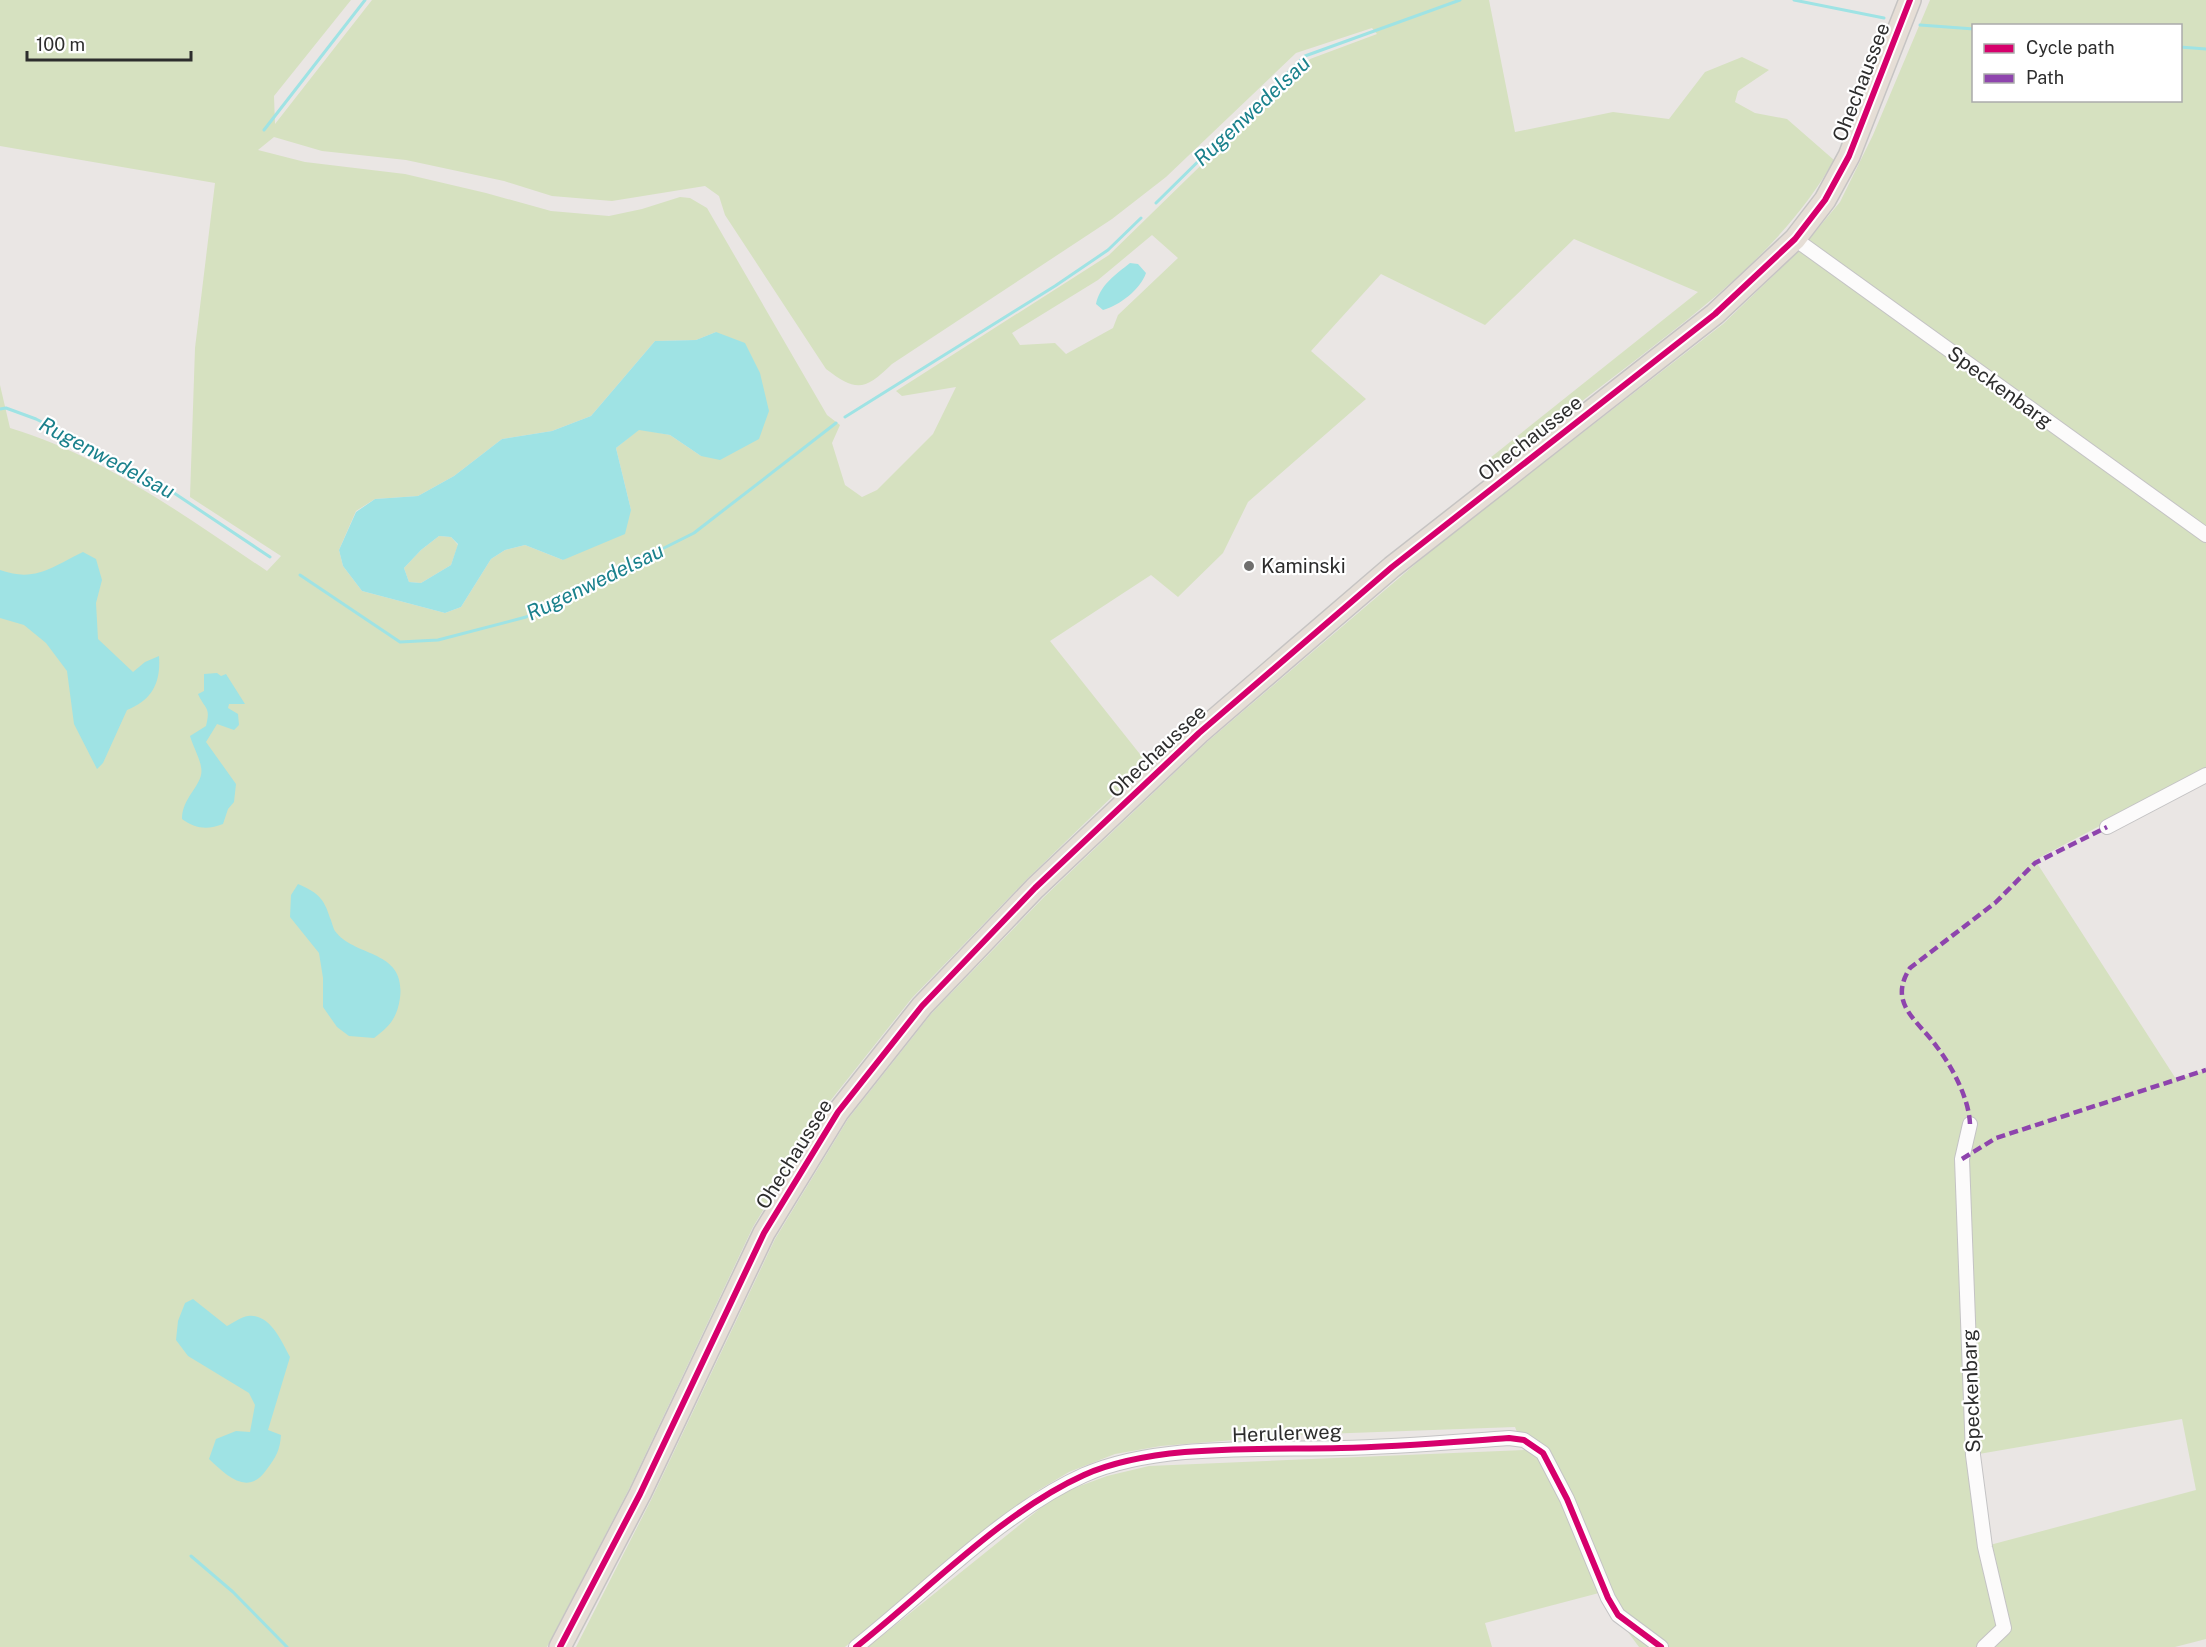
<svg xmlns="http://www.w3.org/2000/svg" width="2206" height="1647" viewBox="0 0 2206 1647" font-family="'Public Sans',sans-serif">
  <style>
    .green { fill: #d6e1c0; fill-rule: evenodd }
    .water { fill: #9fe3e4; fill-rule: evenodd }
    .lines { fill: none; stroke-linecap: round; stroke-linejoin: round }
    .stream { stroke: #9fe3e4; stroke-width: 3 }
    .street-casing { stroke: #c4c3c4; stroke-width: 16 }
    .primary-casing { stroke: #c6c4c3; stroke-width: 24 }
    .street { stroke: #fcfbfb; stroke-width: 14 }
    .primary { stroke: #e6ded6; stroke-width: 21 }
    .quiet { stroke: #8e44ad; stroke-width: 4.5; stroke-dasharray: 9 4.5; stroke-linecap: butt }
    .cycleway-casing { stroke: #fff; stroke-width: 10 }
    .cycleway { stroke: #d6006c; stroke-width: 6 }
    .poi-dot { fill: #6f6e6d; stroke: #fff; stroke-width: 2 }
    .labels { text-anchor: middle; stroke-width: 4.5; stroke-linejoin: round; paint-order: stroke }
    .street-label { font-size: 20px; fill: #2d2d2d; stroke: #fff }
    .poi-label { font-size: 20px; fill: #2d2d2d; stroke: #fff; text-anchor: start }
    .water-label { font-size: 21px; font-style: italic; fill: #1a818c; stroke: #fff }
  </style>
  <rect width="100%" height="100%" fill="#eae6e4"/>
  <!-- green -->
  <g class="green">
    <path d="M 0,0 L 351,0 L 274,96 L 275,124 L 372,0 L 1489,0 L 1515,132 L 1613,112 L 1669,119 L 1705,72 L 1742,57 L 1769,70 L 1738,91 L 1735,102 L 1755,113 L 1787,119 L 1834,160 C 1787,243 1711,302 1637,359 C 1588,396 1540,434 1492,471 L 1485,462 L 1698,292 L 1574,239 L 1485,325 L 1381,274 L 1311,351 L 1366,399 L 1248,502 L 1223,553 L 1178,597 L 1151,575 L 1050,641 L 1147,763 L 1027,879 L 912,998 L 827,1105 L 753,1227 L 629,1489 L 547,1647 L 0,1647 L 0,385 L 10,428 C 104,456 186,517 267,571 L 281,556 L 190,497 L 195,348 L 215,183 L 0,146 ZM 1372,28 L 1377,34 L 1310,59 L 1109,255 L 896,391 L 902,396 L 956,387 L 933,434 L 877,490 L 862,497 L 845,485 L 832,443 L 840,425 L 827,415 L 707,208 L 690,198 L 680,197 L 642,209 L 609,216 L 551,211 L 486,193 L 405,174 L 305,162 L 258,150 L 274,137 L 322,151 L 406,160 L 504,181 L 552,196 L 612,201 L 705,186 L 719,196 L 725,215 L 826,369 C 857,393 865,390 892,364 L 1112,219 L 1166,177 L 1296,53 ZM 1152,235 L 1178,258 L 1118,315 L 1113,328 L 1066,354 L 1055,343 L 1020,345 L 1012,333 L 1098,280 ZM 716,332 L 701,456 L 670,435 L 639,429 L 616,448 L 631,510 L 563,560 L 525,545 L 505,550 L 491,559 L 461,607 L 445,613 L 362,591 L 343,566 L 339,550 L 356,511 L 375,499 L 418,496 L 454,476 L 502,439 L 552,431 L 591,416 L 655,341 L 696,340 Z"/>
    <path d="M 1930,0 L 2206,0 L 2206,770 L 2035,860 L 2176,1079 L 2206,1070 L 2206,1639 L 2175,1647 L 1639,1647 L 1599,1593 L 1485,1623 L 1492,1647 L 868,1647 L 1058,1494 L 1107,1476 L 1149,1466 L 1524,1450 L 1515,1427 L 1296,1435 L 1161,1446 L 1115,1454 L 1069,1472 L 1032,1494 L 845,1647 L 576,1647 L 651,1500 L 775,1239 L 848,1119 L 931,1014 L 1044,897 L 1207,742 L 1440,543 L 1723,324 L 1799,251 L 1840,202 L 1873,135 ZM 1974,26 L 2180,26 L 2180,100 L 1974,100 ZM 2182,1419 L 2196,1490 L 1986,1546 L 1973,1455 Z"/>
    <path d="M 439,536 L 451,537 L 458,545 L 451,565 L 421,583 L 409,582 L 404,568 L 421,550 Z"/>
  </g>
  <!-- water -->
  <g class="water">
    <path d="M 1130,263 L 1138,264 L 1146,273 C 1140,290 1120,305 1103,310 L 1096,304 C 1100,285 1115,275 1130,263 Z"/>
    <path d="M 716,332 L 745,343 L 760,373 L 769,411 L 759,439 L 720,460 L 701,456 L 670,435 L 639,430 L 616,448 L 631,510 L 625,534 L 563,560 L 525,545 L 505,550 L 491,559 L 461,607 L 445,613 L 362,591 L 343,566 L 339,550 L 356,512 L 375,499 L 418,496 L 454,476 L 502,439 L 552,431 L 591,416 L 655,341 L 696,340 ZM 439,536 L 451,537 L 458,544 L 451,565 L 421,583 L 409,582 L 404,568 L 421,550 Z"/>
    <path d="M 83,552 L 96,559 L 102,580 L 96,603 L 98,639 L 133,672 L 145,662 L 159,656 C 161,683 152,700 127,710 L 103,763 L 97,769 L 74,724 L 67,671 L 46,643 L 24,625 L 0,618 L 0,570 C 36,583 53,566 83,552 Z"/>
    <path d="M 217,673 L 221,676 L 226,674 L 245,704 L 229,704 L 228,708 L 238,714 L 239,725 L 234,730 L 217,724 L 206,742 L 236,784 L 234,802 L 228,809 L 223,824 C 208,830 195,829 182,819 C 182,796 205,784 201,767 C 200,759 193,746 190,736 L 206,726 C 211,706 205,710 198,694 L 204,691 L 204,674 Z"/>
    <path d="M 298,884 C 317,892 324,898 330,918 C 332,922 333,928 335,931 C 355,958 406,949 400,998 C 397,1018 390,1026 374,1038 L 349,1036 L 337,1027 L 323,1007 L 323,978 L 319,953 L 290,917 L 291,895 Z"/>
    <path d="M 193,1299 L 227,1326 C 233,1323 241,1317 248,1316 C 270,1313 282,1342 290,1357 L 268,1430 L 281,1435 C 280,1450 276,1457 267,1469 C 248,1497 227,1476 209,1459 L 216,1439 L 236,1431 L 250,1432 L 255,1405 L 249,1393 L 188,1356 L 176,1340 L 178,1321 L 185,1303 Z"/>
  </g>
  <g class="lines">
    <!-- stream -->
    <g class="stream">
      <path d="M 1794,0 L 1884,18"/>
      <path d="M 1920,25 L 1974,29"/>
      <path d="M 2180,47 L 2206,49"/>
      <path d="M 264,130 L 365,0"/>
      <path d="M 1156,203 L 1305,56 L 1460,0"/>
      <path d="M 0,409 L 6,408 L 36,419 L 150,477 L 270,557"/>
      <path d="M 845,417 L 1055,286 L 1108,250 L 1141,218"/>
      <path d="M 300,575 L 400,642 L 438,640 L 526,617 L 694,533 L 836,423"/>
      <path d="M 191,1556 L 233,1592 L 287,1647"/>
    </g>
    <!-- street casing -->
    <g class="street-casing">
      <g id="street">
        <path d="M 1795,239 L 2206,535"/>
        <path d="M 2107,827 L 2206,775"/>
        <path d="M 1970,1124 L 1962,1159 L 1973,1455 L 1985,1547 L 2004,1628 L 1984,1647"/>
        <path d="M 856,1647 C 927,1591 1002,1512 1084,1475 C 1156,1443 1263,1450 1341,1448 C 1397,1447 1453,1442 1509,1438 L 1524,1440 L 1543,1453 L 1567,1499 L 1608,1598 L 1618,1615 L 1661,1647"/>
      </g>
    </g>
    <!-- primary casing -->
    <g class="primary-casing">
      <path id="primary" d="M 560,1647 L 640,1494 L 764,1233 L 838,1112 L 922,1006 L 1035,888 L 1199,733 L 1392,567 L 1715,314 L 1795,239 L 1825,200 L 1849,156 L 1910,0"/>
    </g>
    <!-- street -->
    <use href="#street" class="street"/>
    <!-- primary -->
    <use href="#primary" class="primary"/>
    <!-- quiet -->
    <g class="quiet">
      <path d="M 1970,1124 C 1969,1099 1953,1068 1937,1047 C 1918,1020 1887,1004 1910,968 L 1995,903 L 2035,863 L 2107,827"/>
      <path d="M 1962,1159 L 1996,1138 L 2206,1070"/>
    </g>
    <!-- cycleway casing -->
    <g class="cycleway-casing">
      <g id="cycleway">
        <path d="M 560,1647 L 640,1494 L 764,1233 L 838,1112 L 922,1006 L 1035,888 L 1199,733 L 1392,567 L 1715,314 L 1795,239 L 1825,200 L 1849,156 L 1910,0"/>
        <path d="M 856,1647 C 927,1591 1002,1512 1084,1475 C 1156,1443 1263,1450 1341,1448 C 1397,1447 1453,1442 1509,1438 L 1524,1440 L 1543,1453 L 1567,1499 L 1608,1598 L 1618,1615 L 1661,1647"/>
      </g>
    </g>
    <!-- cycleway -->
    <use href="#cycleway" class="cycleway"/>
  </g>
  <!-- markers -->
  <circle class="poi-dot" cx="1249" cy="566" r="6"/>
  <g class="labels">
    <!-- street labels -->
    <g class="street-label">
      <text transform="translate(1861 82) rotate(-69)" y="7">Ohechaussee</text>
      <text transform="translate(2000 387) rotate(36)" y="7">Speckenbarg</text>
      <text transform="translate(1530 438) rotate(-38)" y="7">Ohechaussee</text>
      <text transform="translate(1157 751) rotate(-43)" y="7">Ohechaussee</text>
      <text transform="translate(794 1154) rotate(-58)" y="7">Ohechaussee</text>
      <text transform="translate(1971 1391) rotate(-92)" y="7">Speckenbarg</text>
      <text transform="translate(1287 1433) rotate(-2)" y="7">Herulerweg</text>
    </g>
    <!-- poi labels -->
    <g class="poi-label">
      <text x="1261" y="573">Kaminski</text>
    </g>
    <!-- water labels -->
    <g class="water-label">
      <text transform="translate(1252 111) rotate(-43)" y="7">Rugenwedelsau</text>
      <text transform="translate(107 458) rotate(28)" y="7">Rugenwedelsau</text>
      <text transform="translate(595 582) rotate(-26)" y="7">Rugenwedelsau</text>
    </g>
  </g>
  <!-- legend -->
  <rect x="1972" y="24" width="210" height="78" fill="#ffffff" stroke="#ababab" stroke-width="1.5"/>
  <rect x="1984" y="44" width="30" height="9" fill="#d6006c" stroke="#ababab" stroke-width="1.5"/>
  <text x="2026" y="54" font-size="18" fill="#2d2d2d">Cycle path</text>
  <rect x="1984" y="74" width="30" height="9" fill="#8e44ad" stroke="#ababab" stroke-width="1.5"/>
  <text x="2026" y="84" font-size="18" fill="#2d2d2d">Path</text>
  <!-- scale -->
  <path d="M27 51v9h164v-9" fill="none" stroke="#2d2d2d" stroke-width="3"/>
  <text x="36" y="51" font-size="18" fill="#2d2d2d" stroke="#ffffff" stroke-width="4.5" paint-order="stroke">100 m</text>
</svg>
